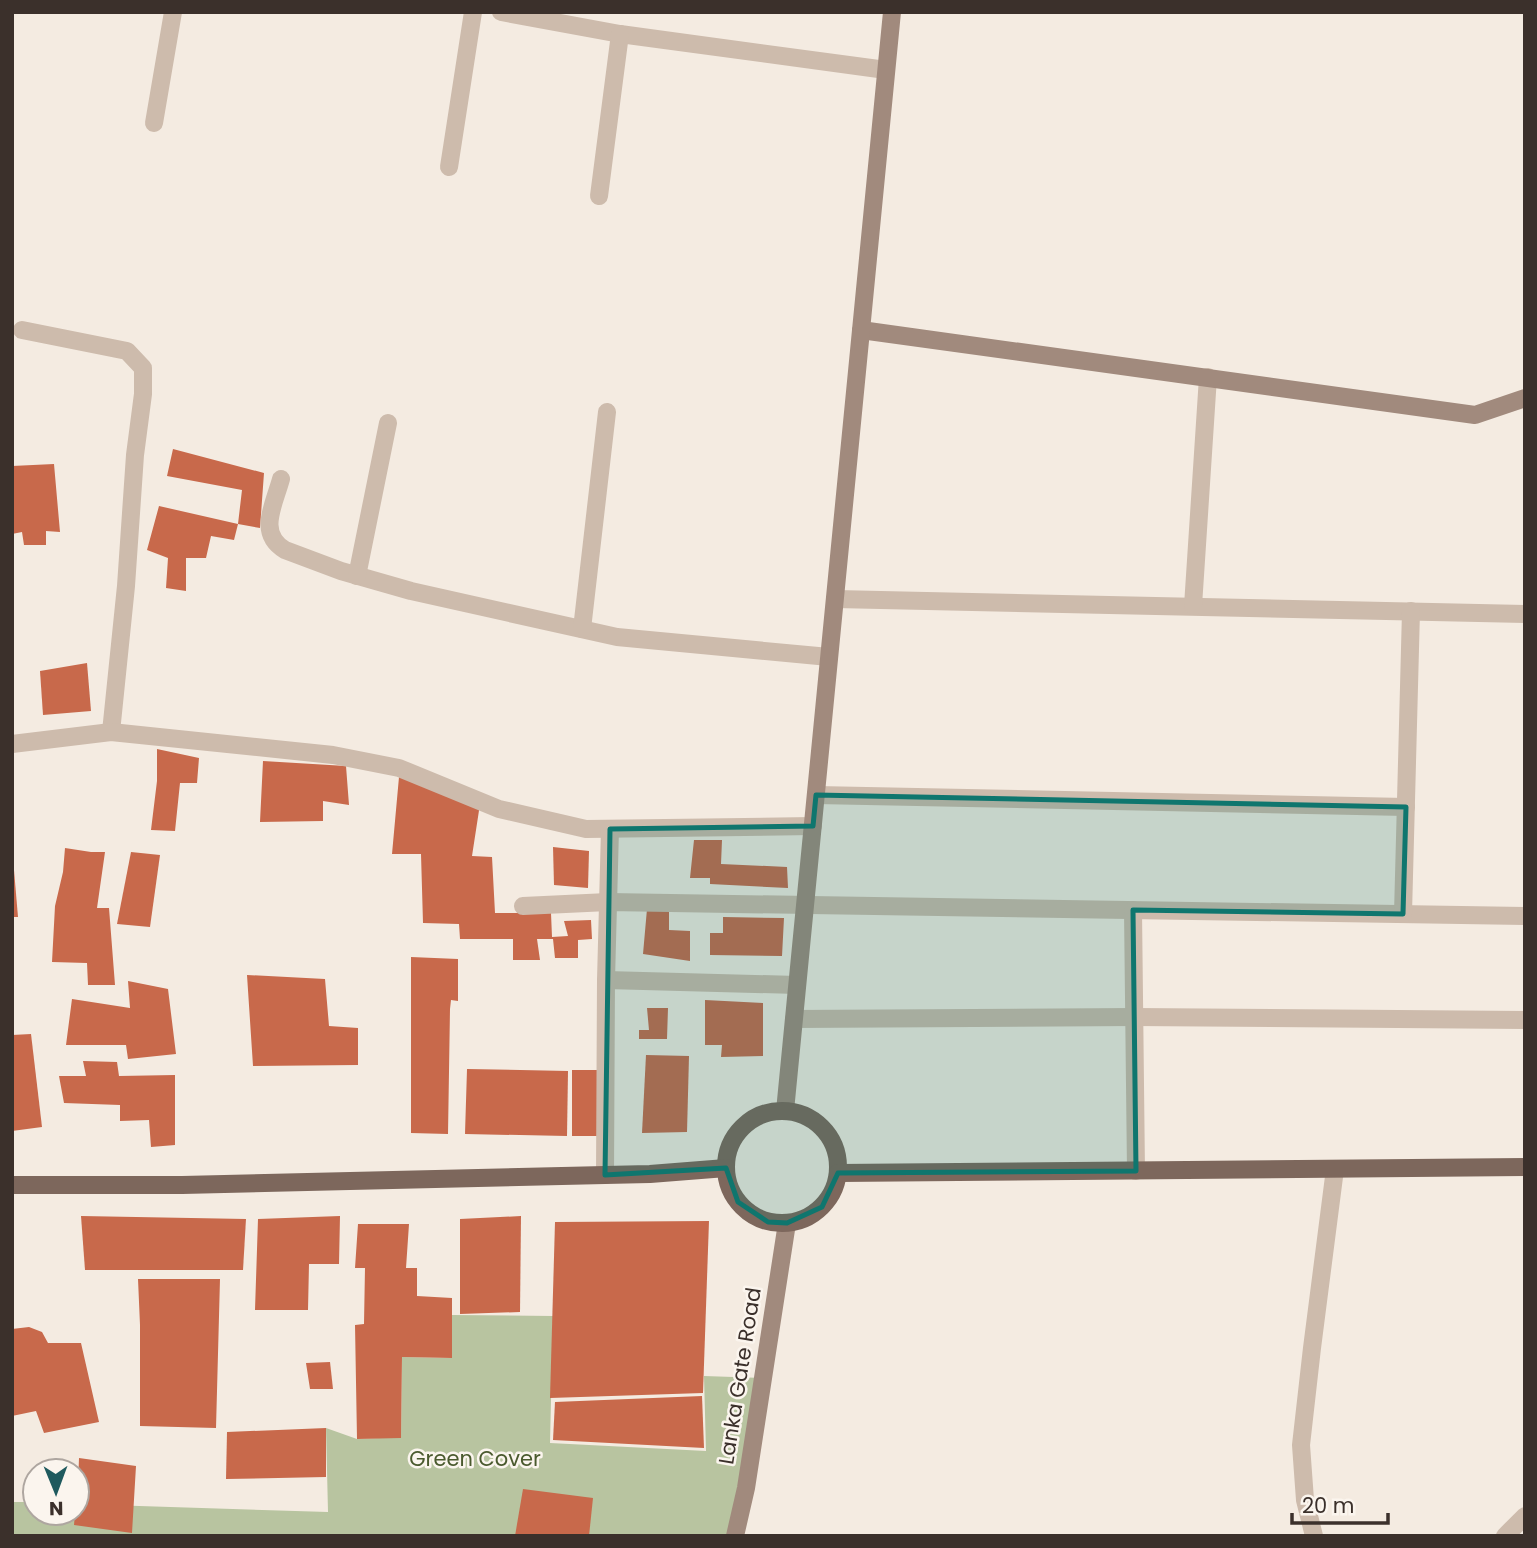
<svg xmlns="http://www.w3.org/2000/svg" width="1537" height="1548" viewBox="0 0 1537 1548" font-family="Poppins,sans-serif">
  <style>
    .green { fill: #b8c4a0 }
    .building { fill: #c8694b }
    .lines { fill: none; stroke-linecap: round; stroke-linejoin: round }
    .street { stroke: #cdbbac; stroke-width: 18 }
    .secondary { stroke: #a18a7d; stroke-width: 18 }
    .primary { stroke: #7d675c; stroke-width: 18 }
    .marked { fill: #0f766e; fill-opacity: 0.2; stroke: #0f766e; stroke-width: 5; stroke-linejoin: round }
    .labels { text-anchor: middle; stroke-width: 5; stroke-linejoin: round; paint-order: stroke }
    .street-label { font-size: 21px; fill: #3b302b; stroke: #fbf5ee }
    .park-label { font-size: 21px; fill: #4a5a2e; stroke: #fbf5ee }
  </style>
  <rect width="100%" height="100%" fill="#f4ebe1"/>
  <!-- green -->
  <path class="green" d="M 452,1315 L 553,1316 L 550,1443 L 706,1451 L 704,1376 L 763,1378 L 729,1536 L 12,1536 L 12,1502 L 35,1502 L 35,1513 L 77,1513 L 77,1504 L 328,1512 L 326,1428 L 357,1439 L 401,1437 L 402,1357 L 452,1358 Z"/>
  <!-- building -->
  <g class="building">
    <path d="M 173,449 L 264,473 L 260,528 L 238,524 L 242,490 L 167,476 Z"/>
    <path d="M 54,464 L 60,532 L 46,531 L 46,545 L 24,545 L 22,532 L 12,534 L 12,466 Z"/>
    <path d="M 159,506 L 238,524 L 234,540 L 211,536 L 206,558 L 186,558 L 186,591 L 166,588 L 168,558 L 147,550 Z"/>
    <path d="M 87,663 L 91,711 L 43,715 L 40,671 Z"/>
    <path d="M 157,749 L 199,758 L 197,783 L 180,783 L 175,831 L 151,830 L 157,781 Z"/>
    <path d="M 263,761 L 346,766 L 349,805 L 323,801 L 323,821 L 260,822 Z"/>
    <path d="M 399,777 L 480,804 L 472,856 L 492,857 L 495,913 L 551,913 L 552,937 L 568,936 L 564,921 L 591,920 L 592,939 L 578,940 L 578,958 L 555,958 L 553,939 L 537,939 L 540,960 L 513,960 L 513,939 L 460,939 L 459,924 L 423,923 L 421,854 L 392,854 Z"/>
    <path d="M 694,840 L 722,840 L 721,864 L 787,867 L 788,888 L 710,884 L 710,878 L 690,878 Z"/>
    <path d="M 553,847 L 589,851 L 588,888 L 554,885 Z"/>
    <path d="M 65,848 L 91,852 L 105,852 L 97,908 L 109,908 L 115,985 L 88,985 L 87,963 L 52,962 L 55,906 L 63,872 Z"/>
    <path d="M 131,852 L 160,855 L 150,927 L 117,924 Z"/>
    <path d="M 14,870 L 18,917 L 12,917 L 12,871 Z"/>
    <path d="M 647,909 L 669,909 L 669,930 L 690,931 L 690,961 L 643,954 Z"/>
    <path d="M 723,917 L 784,918 L 782,956 L 710,955 L 710,933 L 723,933 Z"/>
    <path d="M 411,957 L 458,959 L 458,1001 L 451,1000 L 450,1009 L 448,1134 L 411,1133 Z"/>
    <path d="M 247,975 L 325,979 L 329,1026 L 358,1028 L 358,1065 L 253,1066 Z"/>
    <path d="M 128,981 L 168,989 L 176,1054 L 128,1059 L 126,1045 L 66,1045 L 72,999 L 130,1008 Z"/>
    <path d="M 705,1000 L 763,1003 L 763,1056 L 721,1057 L 722,1045 L 705,1045 Z"/>
    <path d="M 647,1008 L 668,1008 L 667,1039 L 639,1039 L 639,1030 L 649,1030 Z"/>
    <path d="M 31,1034 L 42,1127 L 12,1131 L 12,1035 Z"/>
    <path d="M 646,1055 L 689,1056 L 687,1132 L 642,1133 Z"/>
    <path d="M 83,1061 L 117,1062 L 119,1076 L 175,1075 L 175,1145 L 151,1147 L 149,1120 L 120,1121 L 120,1105 L 64,1103 L 59,1076 L 86,1076 Z"/>
    <path d="M 467,1069 L 568,1071 L 567,1136 L 465,1134 Z"/>
    <path d="M 572,1070 L 598,1070 L 597,1136 L 572,1136 Z"/>
    <path d="M 81,1216 L 246,1219 L 243,1270 L 85,1270 Z"/>
    <path d="M 340,1216 L 339,1264 L 309,1264 L 308,1310 L 255,1310 L 258,1219 Z"/>
    <path d="M 521,1216 L 520,1312 L 460,1314 L 460,1219 Z"/>
    <path d="M 709,1221 L 703,1393 L 550,1398 L 555,1222 Z"/>
    <path d="M 358,1224 L 409,1224 L 406,1268 L 417,1268 L 417,1296 L 452,1298 L 452,1358 L 402,1357 L 401,1438 L 357,1439 L 355,1325 L 364,1324 L 365,1268 L 355,1268 Z"/>
    <path d="M 138,1279 L 220,1279 L 216,1428 L 140,1426 L 140,1325 Z"/>
    <path d="M 29,1327 L 42,1332 L 48,1343 L 81,1343 L 99,1422 L 44,1433 L 36,1411 L 12,1416 L 12,1329 Z"/>
    <path d="M 330,1362 L 333,1389 L 310,1389 L 306,1363 Z"/>
    <path d="M 702,1396 L 704,1448 L 553,1440 L 555,1402 Z"/>
    <path d="M 326,1428 L 326,1477 L 226,1479 L 227,1432 Z"/>
    <path d="M 79,1458 L 136,1466 L 132,1533 L 74,1525 L 75,1513 L 77,1513 Z"/>
    <path d="M 523,1489 L 593,1498 L 589,1536 L 515,1536 Z"/>
  </g>
  <g class="lines">
    <!-- street -->
    <g class="street">
      <path d="M 501,12 L 620,34 L 886,70"/>
      <path d="M 154,123 L 173,12"/>
      <path d="M 449,167 L 473,12"/>
      <path d="M 599,196 L 620,34"/>
      <path d="M 22,330 L 127,351 L 143,368 L 143,394 L 135,455 L 126,586 L 111,732"/>
      <path d="M 281,479 C 274,505 257,533 285,550 L 341,571 L 411,591 L 617,637 L 829,657"/>
      <path d="M 357,576 L 388,423"/>
      <path d="M 835,599 L 1525,614"/>
      <path d="M 1193,606 L 1208,377"/>
      <path d="M 582,629 L 607,412"/>
      <path d="M 12,744 L 111,732 L 333,755 L 399,768 L 499,809 L 586,829 L 813,826"/>
      <path d="M 816,795 L 1406,807"/>
      <path d="M 523,906 L 608,902 L 1525,916"/>
      <path d="M 1133,910 L 1136,1171"/>
      <path d="M 1403,914 L 1411,611"/>
      <path d="M 606,980 L 797,985"/>
      <path d="M 794,1019 L 1134,1017 L 1525,1020"/>
      <path d="M 605,1175 L 606,980 L 610,829"/>
      <path d="M 1314,1536 L 1305,1500 L 1301,1445 L 1312,1348 L 1335,1169"/>
      <path d="M 1505,1536 L 1525,1516"/>
    </g>
    <!-- secondary -->
    <g class="secondary">
      <path d="M 861,330 L 1475,415 L 1525,398"/>
      <path d="M 785,1111 L 892,12"/>
      <path d="M 735,1536 L 746,1488 L 787,1223"/>
    </g>
    <!-- primary -->
    <g class="primary">
      <circle cx="782" cy="1167" r="56"/>
      <path d="M 838,1173 L 1525,1167"/>
      <path d="M 12,1185 L 182,1185 L 605,1175 L 650,1174 L 726,1168"/>
    </g>
  </g>
  <!-- marked area -->
  <path class="marked" d="M 816,795 L 1406,807 L 1403,914 L 1133,910 L 1136,1171 L 838,1173 L 822,1207 L 787,1223 L 768,1222 L 738,1202 L 726,1168 L 605,1175 L 610,829 L 813,826 Z"/>
  <g class="labels">
    <!-- street labels -->
    <g class="street-label">
      <text transform="translate(740 1376) rotate(-81)" y="7">Lanka Gate Road</text>
    </g>
    <!-- park labels -->
    <g class="park-label">
      <text x="475" y="1466">Green Cover</text>
    </g>
  </g>
  <!-- border -->
  <rect width="1537" height="1548" fill="none" stroke="#3b302b" stroke-width="28"/>
  <!-- north arrow -->
  <g transform="translate(56 1492) rotate(179)"><circle r="33" fill="#fbf5ee" stroke="#aea6a0" stroke-width="2"/>
  <path d="M0-5L12 26L0 18L-12 26Z" fill="#1f5a5e"/>
  <text y="-10" font-size="19" font-weight="bold" text-anchor="middle" fill="#3b302b">N</text>
  </g>
  <!-- scale -->
  <path d="M1292 1513v10h96v-10" fill="none" stroke="#3b302b" stroke-width="3.5"/>
  <text x="1302" y="1513" font-size="21" fill="#3b302b" stroke="#fbf5ee" stroke-width="5" paint-order="stroke">20 m</text>
</svg>
